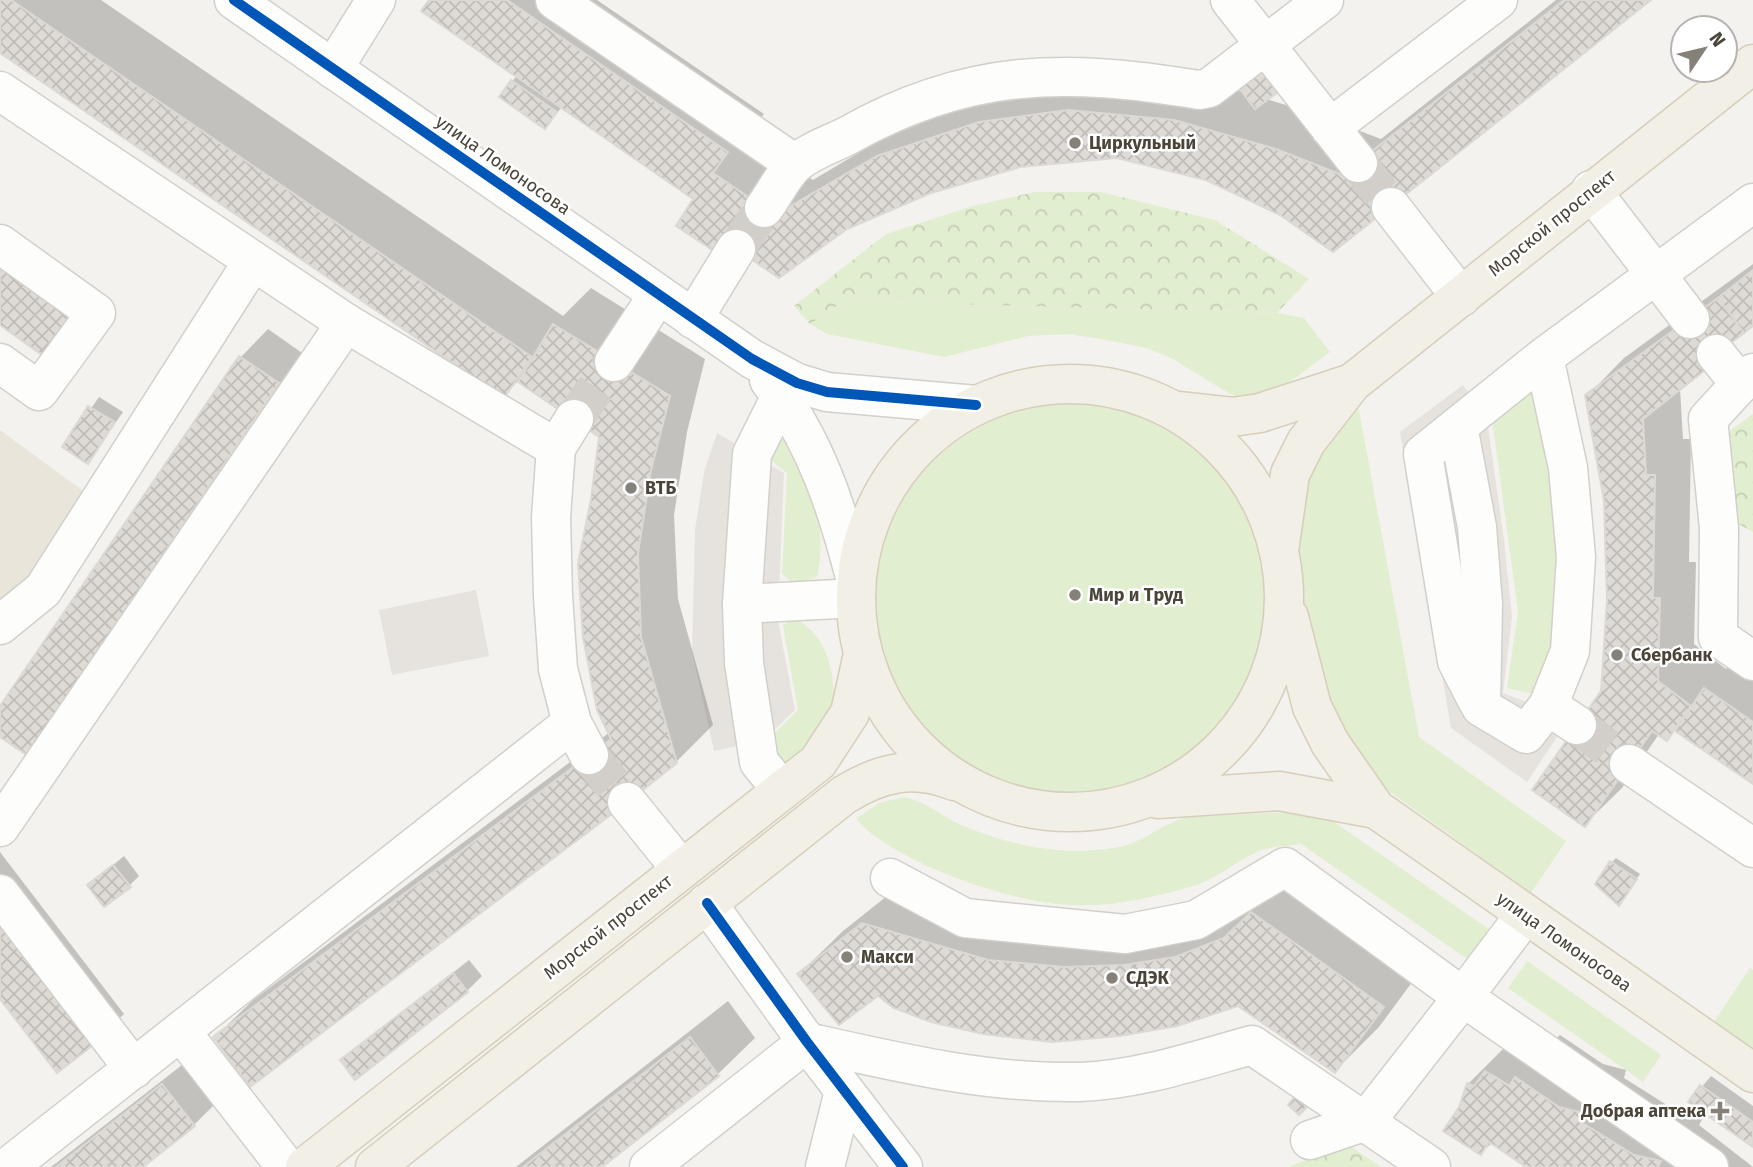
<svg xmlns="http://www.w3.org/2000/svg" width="1753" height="1167" viewBox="0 0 1753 1167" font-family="'Fira Sans',sans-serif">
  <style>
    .education { fill: #eae5da }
    .green { fill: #e1eecf }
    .forest { fill: url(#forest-crowns) }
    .parking { fill: #e6e3df }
    .shadow { fill: #0003; fill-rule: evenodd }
    .building { fill: url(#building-cross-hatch); stroke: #dcd9d4; stroke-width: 2 }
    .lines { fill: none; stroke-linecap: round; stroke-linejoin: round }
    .minor-tunnel { stroke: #d2cfca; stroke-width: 38; stroke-dasharray: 38 19; stroke-linecap: butt }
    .minor-casing { stroke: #d2d0cb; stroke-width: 41 }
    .major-casing { stroke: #d6cebb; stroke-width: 41 }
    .minor { stroke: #fdfdfc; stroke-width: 38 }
    .major { stroke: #f2efe6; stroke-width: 38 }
    .cycleway-casing { stroke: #fff; stroke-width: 15 }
    .cycleway { stroke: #0057b8; stroke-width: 10 }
    .poi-dot { fill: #868178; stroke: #fff; stroke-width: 2.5 }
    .labels { text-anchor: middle; stroke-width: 5; stroke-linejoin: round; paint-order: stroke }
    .poi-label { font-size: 18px; font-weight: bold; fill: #4b4439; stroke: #fff; text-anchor: start }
    .street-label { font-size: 18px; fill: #4b4439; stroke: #fff }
  </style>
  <defs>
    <pattern id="forest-crowns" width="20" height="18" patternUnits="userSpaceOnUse" patternTransform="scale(1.75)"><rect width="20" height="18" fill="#e1eecf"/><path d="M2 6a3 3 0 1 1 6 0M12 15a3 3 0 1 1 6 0" fill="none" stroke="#c3cdb2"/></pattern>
    <pattern id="building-cross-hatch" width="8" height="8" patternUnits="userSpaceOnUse" patternTransform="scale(1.75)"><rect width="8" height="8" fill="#dedbd6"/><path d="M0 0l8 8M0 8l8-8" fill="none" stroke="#c0bdb8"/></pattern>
  </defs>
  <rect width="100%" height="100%" fill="#f4f2ee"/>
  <!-- education -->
  <path class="education" d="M 0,430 L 83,491 L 28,577 L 0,599 Z"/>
  <!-- green -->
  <g class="green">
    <path d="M 844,301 L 1277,313 L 1304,318 L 1330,352 L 1286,385 L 1251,400 L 1230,394 L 1173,359 L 1147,348 L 1101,339 L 1068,334 L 1028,336 L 944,357 L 827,334 L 810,324 Z"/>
    <path d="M 1530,383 L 1550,456 L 1561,557 L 1557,653 L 1543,696 L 1507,688 L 1518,612 L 1491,411 Z"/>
    <path d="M 1356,394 L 1419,737 L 1566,841 L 1531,893 L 1382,786 L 1327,704 L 1299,602 L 1294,521 L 1317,448 Z"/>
    <circle cx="1072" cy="600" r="196"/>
    <path d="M 780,434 C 813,468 828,531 817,577 L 794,584 L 782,574 L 787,473 L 763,454 Z"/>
    <path d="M 794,619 C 833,635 837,688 833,726 L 785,770 L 766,742 L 798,710 L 783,625 Z"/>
    <path d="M 904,797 C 927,802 941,816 961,825 C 1011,846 1065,857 1119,847 C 1144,842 1163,823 1188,817 L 1291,812 L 1327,817 L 1493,932 L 1473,963 L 1301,844 C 1288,846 1271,846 1259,851 C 1237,861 1216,879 1193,886 C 1155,897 1113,907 1073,905 C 1015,904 897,864 858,821 L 857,818 L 879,803 Z"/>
    <path d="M 1527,961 L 1661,1055 L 1643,1082 L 1508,988 Z"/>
    <path d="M 1750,968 L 1753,970 L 1753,1051 L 1713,1023 Z"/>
  </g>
  <!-- forest -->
  <g class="forest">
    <path d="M 1035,192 L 1101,192 L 1215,220 L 1309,279 L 1277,313 L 844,301 L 810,324 L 794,306 L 886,234 L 973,206 Z"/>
    <path d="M 1753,414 L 1753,532 L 1731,520 L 1721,437 Z"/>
    <path d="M 1347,1144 L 1381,1167 L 1288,1167 Z"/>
  </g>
  <!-- parking -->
  <g class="parking">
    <path d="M 1463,385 L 1487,420 L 1504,540 L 1512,617 L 1503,693 L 1527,702 L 1563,728 L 1527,782 L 1451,728 L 1400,432 Z"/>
    <path d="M 717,433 L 784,473 L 778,620 L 795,710 L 763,741 L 714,751 L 692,652 L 695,530 L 704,472 Z"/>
    <path d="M 476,590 L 489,656 L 392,675 L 379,610 Z"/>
  </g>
  <!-- shadow -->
  <g class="shadow">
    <path d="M 0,0 L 101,0 L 563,316 L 591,288 L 705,359 L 687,432 L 674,515 L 678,599 L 713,725 L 676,762 L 215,1037 L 252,1001 L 610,732 L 593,499 L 600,436 L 519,380 L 503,396 L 0,51 Z"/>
    <path d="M 431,0 L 597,0 L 764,114 L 748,135 L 813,180 L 915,119 L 1017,86 L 1212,83 L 1313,113 L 1381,139 L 1556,0 L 1648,0 L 1281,213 L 1206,178 L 1117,156 L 1020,165 L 931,191 L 846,227 L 695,198 L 562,107 L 545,127 L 512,81 L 517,76 Z"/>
    <path d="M 1753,264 L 1753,323 L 1680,388 L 1683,439 L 1691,439 L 1689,562 L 1696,562 L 1694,644 L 1726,669 L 1742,653 L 1753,660 L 1753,782 L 1676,729 L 1666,739 L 1659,734 L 1622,788 L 1585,824 L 1602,692 L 1609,600 L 1606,501 L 1587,396 L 1624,358 Z"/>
    <path d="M 268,329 L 305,355 L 54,725 L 0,734 L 0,710 L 241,357 Z"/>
    <path d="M 99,397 L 123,412 L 88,462 L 64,447 Z"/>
    <path d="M 0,852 L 124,1014 L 96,1041 L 0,997 Z"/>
    <path d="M 124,856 L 139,876 L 129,886 L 89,885 Z"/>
    <path d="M 1616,858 L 1640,874 L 1619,904 L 1612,862 Z"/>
    <path d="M 1296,870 L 1427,962 L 1379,1027 L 1335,1071 L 1238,1004 L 877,994 L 799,974 L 843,931 L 907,880 L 1033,916 L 1169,922 Z"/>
    <path d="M 469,960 L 482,976 L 467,991 L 343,1060 Z"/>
    <path d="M 728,1001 L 755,1038 L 718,1074 L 600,1167 L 516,1167 Z"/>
    <path d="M 1560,1035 L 1603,1064 L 1626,1070 L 1624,1078 L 1678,1112 L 1703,1118 L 1699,1125 L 1753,1167 L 1529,1167 L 1493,1142 L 1481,1153 L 1461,1108 L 1468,1084 L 1512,1040 L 1552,1042 ZM 1492,1074 L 1517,1090 L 1515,1092 L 1492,1078 Z"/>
    <path d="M 191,1058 L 222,1097 L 194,1125 L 140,1167 L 51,1167 Z"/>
    <path d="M 1711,1076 L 1753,1106 L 1753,1145 L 1690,1101 Z"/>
  </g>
  <!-- building -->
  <g class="building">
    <path d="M 0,0 L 11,0 L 532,357 L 504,398 L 0,53 Z"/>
    <path d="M 429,0 L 507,0 L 728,152 L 713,173 L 775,215 L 877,156 L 979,122 L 1068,110 L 1174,120 L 1276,149 L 1342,175 L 1352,167 L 1386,210 L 1333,252 L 1280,215 L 1206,180 L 1117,158 L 1020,167 L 931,193 L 847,229 L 779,278 L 724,241 L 717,253 L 676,226 L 693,199 L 421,11 Z"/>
    <path d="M 1564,0 L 1651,0 L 1386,210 L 1352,167 Z"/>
    <path d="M 1269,67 L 1285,87 L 1255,109 L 1240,89 Z"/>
    <path d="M 511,80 L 557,112 L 545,129 L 499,97 Z"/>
    <path d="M 0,262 L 79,317 L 49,360 L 0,325 Z"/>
    <path d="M 1753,270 L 1753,326 L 1744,333 L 1718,298 Z"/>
    <path d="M 1718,298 L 1744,333 L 1711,358 L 1714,363 L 1643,419 L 1646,475 L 1655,475 L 1653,598 L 1660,598 L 1658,681 L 1691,706 L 1667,741 L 1652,731 L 1585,827 L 1532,790 L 1601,691 L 1607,600 L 1604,501 L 1585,395 Z"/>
    <path d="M 553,324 L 670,396 L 651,470 L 638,553 L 641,637 L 677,763 L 629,801 L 592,753 L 611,739 L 597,710 L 583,637 L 578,563 L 591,499 L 599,437 L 518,382 Z"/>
    <path d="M 239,356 L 279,383 L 27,755 L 0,737 L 0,706 Z"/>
    <path d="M 88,406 L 115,422 L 88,464 L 62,447 Z"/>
    <path d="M 1704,688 L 1753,722 L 1753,784 L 1675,731 Z"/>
    <path d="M 592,753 L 629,801 L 250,1087 L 213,1037 Z"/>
    <path d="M 1610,861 L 1637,879 L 1619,906 L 1595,884 Z"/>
    <path d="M 113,865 L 131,887 L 104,907 L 87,885 Z"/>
    <path d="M 1251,912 L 1384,1007 L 1335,1073 L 1238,1006 L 1177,1026 L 1119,1036 L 1052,1042 L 983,1034 L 931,1022 L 894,1008 L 878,996 L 839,1025 L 797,974 L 862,923 L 988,960 L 1064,967 L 1124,965 L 1175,957 L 1224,938 Z"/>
    <path d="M 0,915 L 97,1042 L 57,1073 L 0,999 Z"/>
    <path d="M 453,973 L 468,992 L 355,1080 L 340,1060 Z"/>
    <path d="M 690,1037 L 719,1076 L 602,1167 L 523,1167 Z"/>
    <path d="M 1485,1071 L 1509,1086 L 1515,1077 L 1559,1107 L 1583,1113 L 1581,1122 L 1634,1155 L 1661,1161 L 1658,1167 L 1526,1167 L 1489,1142 L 1481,1155 L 1443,1131 L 1459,1107 L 1467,1083 L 1474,1086 Z"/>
    <path d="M 162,1084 L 195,1126 L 143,1167 L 56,1167 Z"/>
    <path d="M 1700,1085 L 1753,1122 L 1753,1147 L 1688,1102 Z"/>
    <path d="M 1296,1095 L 1308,1106 L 1299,1115 L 1288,1105 Z"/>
  </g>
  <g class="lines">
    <!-- minor-tunnel -->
    <g class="minor-tunnel">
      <path d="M 1358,163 L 1391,207"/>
      <path d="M 736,249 L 764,208"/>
      <path d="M 574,419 L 614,362"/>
      <path d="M 1577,725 L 1629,764"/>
      <path d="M 589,755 L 627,802"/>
    </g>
    <!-- minor casing -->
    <g class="minor-casing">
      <g id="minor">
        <path d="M 234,0 L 752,359 L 797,383 L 827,392 L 976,405"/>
        <path d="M 555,0 L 795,164"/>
        <path d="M 1230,0 L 1358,163"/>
        <path d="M 333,69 L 376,0"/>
        <path d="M 0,91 L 346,323 L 556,448"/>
        <path d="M 1330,128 L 1498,0"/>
        <path d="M 1591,190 L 1690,319"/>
        <path d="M 1391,207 L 1461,297"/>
        <path d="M 764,208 C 774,195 783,175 795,164 C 808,152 831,144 847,136 C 968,68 1065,68 1199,90 L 1209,88 L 1324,0"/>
        <path d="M 0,244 L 96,313 L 39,391 L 0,363"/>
        <path d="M 693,319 L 736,249"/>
        <path d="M 1716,354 L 1740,384 L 1753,373"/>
        <path d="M 1544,357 L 1568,468 L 1576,557 L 1570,651 L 1548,706 L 1526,734 L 1481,707 L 1483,604 L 1477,527 L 1458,426 L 1544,357 L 1753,203"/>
        <path d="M 614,362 L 658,295"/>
        <path d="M 769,380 C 816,442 837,507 856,581"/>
        <path d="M 1740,384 L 1708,419 L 1719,528 L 1718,637 L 1753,661"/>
        <path d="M 781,396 L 752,454 L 742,604 L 744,663 L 759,762 L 782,790"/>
        <path d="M 574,419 L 556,448 L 551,517 L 553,596 L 558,669 L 572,723 L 589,755"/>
        <path d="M 1458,426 L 1423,454 L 1457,661 L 1477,700"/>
        <path d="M 742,604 L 856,598"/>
        <path d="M 0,625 L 43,590 L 253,261"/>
        <path d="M 1548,706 L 1577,725"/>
        <path d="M 1629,764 L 1753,848"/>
        <path d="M 627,802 L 681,869"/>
        <path d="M 0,827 L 346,323"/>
        <path d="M 890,878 L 965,918 L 1125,934 L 1196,920 L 1285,867 L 1463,997 L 1366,1121 L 1310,1140"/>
        <path d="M 0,894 L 134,1069"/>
        <path d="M 707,903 L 807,1042 L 903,1167"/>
        <path d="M 1525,915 L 1463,997 L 1709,1167"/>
        <path d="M 182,1033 L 286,1167"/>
        <path d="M 8,1167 L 572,723"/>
        <path d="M 649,1167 L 807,1042 C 896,1062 988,1084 1080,1082 C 1138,1080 1197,1060 1252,1045 L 1431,1167"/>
        <path d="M 825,1167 L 844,1091"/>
      </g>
    </g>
    <!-- major casing -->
    <g class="major-casing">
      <g id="major">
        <circle cx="1070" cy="598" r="214"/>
        <path d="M 1178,411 L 1233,417 L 1260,413 L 1352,383"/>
        <path d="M 1280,544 L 1290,474 L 1306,442 L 1352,383 L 1753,64"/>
        <path d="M 1289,617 L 1312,707 L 1330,743 L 1376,809 L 1753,1073"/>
        <path d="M 1158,799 L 1279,791 L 1376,809"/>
        <path d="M 305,1167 L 818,762 L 850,713 L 863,654"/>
        <path d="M 375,1167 L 844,795 C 881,772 913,765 954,781"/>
      </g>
    </g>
    <!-- minor -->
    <use href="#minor" class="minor"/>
    <!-- major -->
    <use href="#major" class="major"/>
    <!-- cycleway casing -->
    <g class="cycleway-casing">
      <g id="cycleway">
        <path d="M 234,0 L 752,359 L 797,383 L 827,392 L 976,405"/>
        <path d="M 707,903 L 807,1042 L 903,1167"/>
      </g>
    </g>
    <!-- cycleway -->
    <use href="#cycleway" class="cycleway"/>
  </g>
  <!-- markers -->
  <g class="poi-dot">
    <circle cx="1075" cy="143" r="7"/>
    <circle cx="631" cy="488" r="7"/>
    <circle cx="1075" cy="595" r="7"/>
    <circle cx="1617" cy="655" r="7"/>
    <circle cx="847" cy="957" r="7"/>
    <circle cx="1112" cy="978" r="7"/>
    <path d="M1716.5 1100.5h7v7h7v7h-7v7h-7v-7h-7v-7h7z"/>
  </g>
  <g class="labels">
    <!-- poi labels -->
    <g class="poi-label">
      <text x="1089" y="149">Циркульный</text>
      <text x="645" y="494">ВТБ</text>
      <text x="1089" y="601">Мир и Труд</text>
      <text x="1631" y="661">Сбербанк</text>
      <text x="861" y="963">Макси</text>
      <text x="1126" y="984">СДЭК</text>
      <text x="1706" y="1117" text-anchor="end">Добрая аптека</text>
    </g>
    <!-- street labels -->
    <g class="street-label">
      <text transform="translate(503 165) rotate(35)" y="6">улица Ломоносова</text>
      <text transform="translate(1552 223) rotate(-39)" y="6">Морской проспект</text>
      <text transform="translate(608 927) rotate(-38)" y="6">Морской проспект</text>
      <text transform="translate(1564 942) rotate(35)" y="6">улица Ломоносова</text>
    </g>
  </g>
  <!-- north arrow -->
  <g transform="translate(1704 49) rotate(55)"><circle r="33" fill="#ffffff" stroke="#b7b4b0" stroke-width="2"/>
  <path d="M0-5L12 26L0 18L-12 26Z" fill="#868178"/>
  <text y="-10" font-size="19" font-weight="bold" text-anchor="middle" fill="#4b4439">N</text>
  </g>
</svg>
